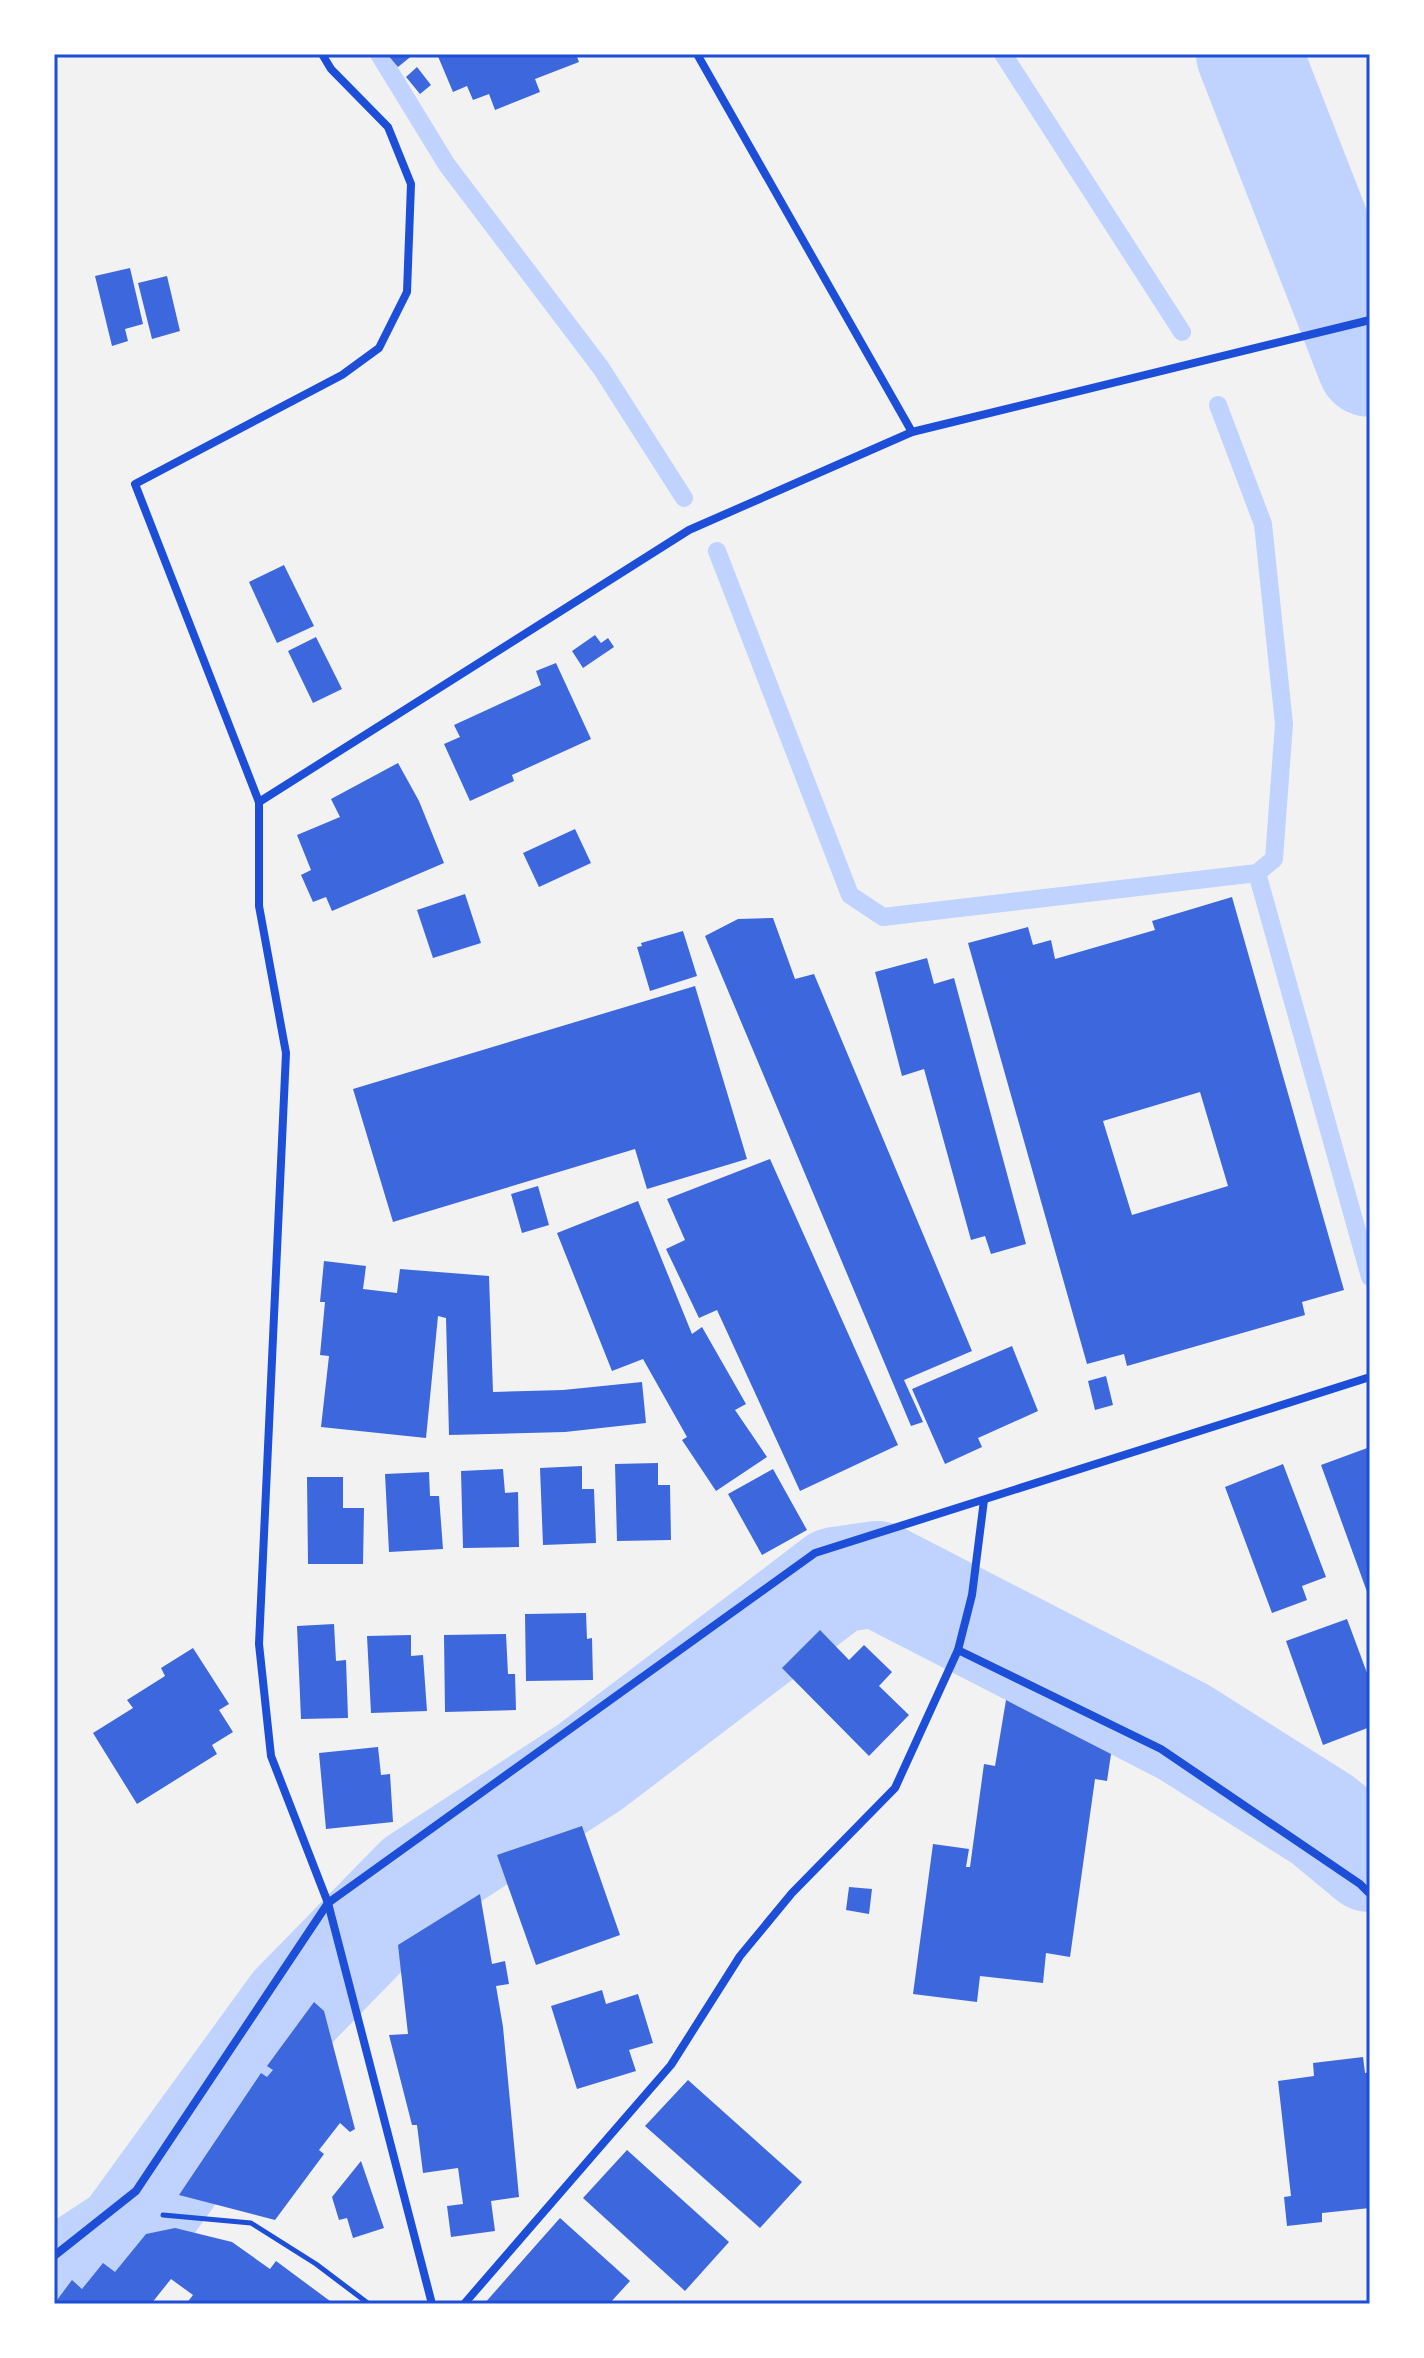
<svg xmlns="http://www.w3.org/2000/svg" width="1424" height="2358" viewBox="0 0 1424 2358" font-family="Figtree,sans-serif">
  <style>
    .lines { fill: none; stroke-linecap: round; stroke-linejoin: round }
    .stream { stroke: #bfd3fe; stroke-width: 18 }
    .river { stroke: #bfd3fe; stroke-width: 106 }
    .building { fill: #3d67dc; fill-rule: evenodd }
    .path { stroke: #1d4ed8; stroke-width: 5 }
    .minor { stroke: #1d4ed8; stroke-width: 8 }
    .neatline { fill: none; stroke: #1d4ed8; stroke-width: 3 }
  </style>
  <rect width="100%" height="100%" fill="#f2f2f2"/>
  <g class="lines">
    <!-- stream -->
    <g class="stream">
      <path d="M 379,54 L 447,165 L 601,368 L 684,498"/>
      <path d="M 1003,54 L 1182,332"/>
      <path d="M 1218,405 L 1263,524 L 1284,724 L 1274,859 L 1257,873 L 1370,1277"/>
      <path d="M 717,551 L 850,895 L 883,917 L 1257,873"/>
    </g>
    <!-- river -->
    <g class="river">
      <path d="M 1249,54 L 1370,364"/>
      <path d="M 54,2284 L 127,2236 L 294,2006 L 417,1880 L 590,1767 L 836,1580 L 877,1574 L 1184,1732 L 1323,1820 L 1370,1859"/>
    </g>
  </g>
  <!-- building -->
  <g class="building">
    <path d="M 387,54 L 414,54 L 398,67 Z"/>
    <path d="M 437,54 L 576,54 L 579,62 L 535,79 L 540,92 L 495,110 L 489,94 L 473,100 L 467,86 L 453,92 Z"/>
    <path d="M 417,67 L 431,85 L 420,94 L 406,77 Z"/>
    <path d="M 130,268 L 143,324 L 125,329 L 128,341 L 112,346 L 95,276 Z"/>
    <path d="M 167,276 L 180,331 L 152,339 L 138,283 Z"/>
    <path d="M 284,565 L 314,626 L 277,643 L 249,582 Z"/>
    <path d="M 595,635 L 601,643 L 608,638 L 614,647 L 583,668 L 572,651 Z"/>
    <path d="M 316,637 L 342,689 L 313,703 L 288,651 Z"/>
    <path d="M 556,663 L 591,739 L 512,775 L 514,781 L 470,801 L 444,744 L 460,737 L 454,725 L 541,685 L 536,671 Z"/>
    <path d="M 398,763 L 419,801 L 444,863 L 332,911 L 326,897 L 313,902 L 301,875 L 311,870 L 297,835 L 340,817 L 331,799 Z"/>
    <path d="M 575,829 L 591,863 L 539,887 L 523,853 Z"/>
    <path d="M 465,894 L 481,943 L 433,958 L 417,910 Z"/>
    <path d="M 1232,897 L 1344,1290 L 1302,1302 L 1305,1315 L 1127,1366 L 1124,1354 L 1087,1364 L 968,943 L 1028,927 L 1033,945 L 1051,940 L 1055,959 L 1155,930 L 1152,921 ZM 1200,1092 L 1228,1186 L 1132,1215 L 1103,1121 Z"/>
    <path d="M 773,918 L 795,979 L 814,974 L 972,1351 L 904,1380 L 923,1422 L 911,1426 L 705,936 L 738,919 Z"/>
    <path d="M 683,931 L 697,976 L 650,991 L 637,947 L 642,946 L 641,943 Z"/>
    <path d="M 927,958 L 934,984 L 954,978 L 1026,1244 L 991,1254 L 985,1236 L 971,1240 L 924,1069 L 902,1076 L 875,972 Z"/>
    <path d="M 695,986 L 747,1159 L 647,1189 L 635,1149 L 393,1222 L 353,1089 Z"/>
    <path d="M 770,1159 L 898,1445 L 800,1491 L 717,1310 L 699,1318 L 666,1249 L 685,1240 L 667,1199 Z"/>
    <path d="M 538,1186 L 549,1225 L 522,1233 L 511,1194 Z"/>
    <path d="M 638,1201 L 692,1334 L 702,1327 L 746,1404 L 735,1410 L 767,1457 L 716,1491 L 682,1440 L 687,1437 L 643,1359 L 612,1371 L 557,1233 Z"/>
    <path d="M 324,1261 L 366,1266 L 363,1289 L 397,1293 L 400,1269 L 489,1276 L 493,1392 L 563,1390 L 642,1382 L 646,1423 L 565,1432 L 449,1435 L 446,1318 L 438,1316 L 426,1438 L 321,1427 L 329,1356 L 320,1355 L 325,1302 L 320,1302 Z"/>
    <path d="M 1012,1346 L 1038,1411 L 978,1438 L 982,1447 L 945,1464 L 912,1389 Z"/>
    <path d="M 1106,1376 L 1113,1405 L 1095,1410 L 1088,1381 Z"/>
    <path d="M 1370,1447 L 1370,1600 L 1321,1465 Z"/>
    <path d="M 658,1463 L 658,1485 L 670,1485 L 671,1540 L 617,1541 L 615,1464 Z"/>
    <path d="M 1283,1464 L 1326,1577 L 1302,1586 L 1307,1600 L 1272,1613 L 1225,1487 Z"/>
    <path d="M 582,1466 L 582,1489 L 594,1489 L 596,1543 L 543,1545 L 540,1468 Z"/>
    <path d="M 503,1469 L 505,1493 L 518,1492 L 519,1547 L 463,1548 L 461,1471 Z"/>
    <path d="M 773,1469 L 807,1530 L 762,1555 L 728,1494 Z"/>
    <path d="M 429,1472 L 430,1496 L 439,1496 L 443,1549 L 389,1552 L 385,1474 Z"/>
    <path d="M 307,1477 L 343,1477 L 343,1508 L 364,1508 L 363,1564 L 308,1564 Z"/>
    <path d="M 586,1613 L 587,1639 L 592,1638 L 593,1680 L 526,1681 L 525,1614 Z"/>
    <path d="M 1347,1619 L 1370,1681 L 1370,1727 L 1323,1745 L 1286,1641 Z"/>
    <path d="M 334,1624 L 336,1661 L 346,1660 L 348,1718 L 301,1719 L 297,1626 Z"/>
    <path d="M 820,1630 L 849,1660 L 864,1645 L 892,1672 L 879,1686 L 909,1715 L 869,1756 L 782,1668 Z"/>
    <path d="M 506,1634 L 508,1674 L 515,1674 L 516,1710 L 445,1712 L 444,1635 Z"/>
    <path d="M 411,1635 L 411,1656 L 423,1655 L 427,1711 L 371,1713 L 367,1636 Z"/>
    <path d="M 193,1648 L 229,1704 L 219,1710 L 233,1732 L 212,1745 L 217,1754 L 137,1804 L 93,1733 L 133,1708 L 127,1700 L 165,1676 L 161,1668 Z"/>
    <path d="M 1006,1700 L 1111,1754 L 1107,1781 L 1095,1779 L 1070,1957 L 1046,1953 L 1043,1983 L 980,1976 L 977,2002 L 913,1994 L 933,1844 L 969,1849 L 966,1867 L 970,1867 L 984,1764 L 995,1766 Z"/>
    <path d="M 378,1747 L 381,1775 L 390,1774 L 393,1822 L 326,1829 L 319,1753 Z"/>
    <path d="M 582,1826 L 620,1935 L 536,1965 L 497,1855 Z"/>
    <path d="M 849,1887 L 872,1889 L 869,1914 L 846,1910 Z"/>
    <path d="M 480,1894 L 492,1964 L 505,1961 L 509,1984 L 496,1986 L 503,2027 L 519,2197 L 491,2201 L 495,2231 L 451,2237 L 447,2206 L 463,2204 L 458,2168 L 423,2173 L 417,2125 L 412,2125 L 389,2035 L 408,2034 L 398,1945 Z"/>
    <path d="M 602,1990 L 606,2004 L 638,1994 L 653,2043 L 629,2050 L 636,2071 L 577,2089 L 551,2006 Z"/>
    <path d="M 314,2002 L 324,2011 L 355,2129 L 350,2132 L 340,2123 L 319,2150 L 324,2154 L 275,2220 L 179,2195 L 261,2073 L 267,2077 L 273,2070 L 267,2066 Z"/>
    <path d="M 1363,2057 L 1365,2073 L 1370,2072 L 1370,2208 L 1322,2213 L 1322,2222 L 1287,2226 L 1284,2197 L 1291,2196 L 1278,2081 L 1314,2076 L 1313,2063 Z"/>
    <path d="M 688,2080 L 802,2182 L 760,2228 L 645,2126 Z"/>
    <path d="M 627,2150 L 729,2242 L 685,2291 L 583,2198 Z"/>
    <path d="M 361,2161 L 384,2228 L 353,2238 L 347,2218 L 339,2220 L 332,2197 Z"/>
    <path d="M 560,2218 L 630,2281 L 609,2304 L 484,2304 Z"/>
    <path d="M 175,2228 L 232,2242 L 270,2269 L 276,2261 L 334,2304 L 186,2304 L 193,2295 L 171,2279 L 151,2304 L 54,2304 L 72,2280 L 82,2289 L 103,2263 L 115,2272 L 146,2234 Z"/>
  </g>
  <g class="lines">
    <!-- path -->
    <path class="path" d="M 163,2215 L 251,2223 L 316,2264 L 369,2304"/>
    <!-- minor -->
    <g class="minor">
      <path d="M 322,54 L 331,69 L 388,127 L 411,184 L 407,292 L 379,348 L 342,375 L 135,484 L 259,802 L 259,906 L 286,1053 L 259,1644 L 271,1756 L 328,1903 L 432,2304"/>
      <path d="M 697,54 L 912,432"/>
      <path d="M 259,802 L 689,530 L 912,432 L 1370,320"/>
      <path d="M 958,1650 L 1161,1749 L 1360,1884 L 1370,1894"/>
      <path d="M 54,2256 L 136,2191 L 328,1903 L 815,1553 L 1370,1377"/>
      <path d="M 464,2304 L 671,2065 L 740,1956 L 792,1893 L 895,1788 L 958,1650 L 972,1595 L 984,1500"/>
    </g>
  </g>
  <!-- border -->
  <rect width="1424" height="2358" fill="none" stroke="#ffffff" stroke-width="112"/>
  <rect x="56" y="56" width="1312" height="2246" class="neatline"/>
</svg>
